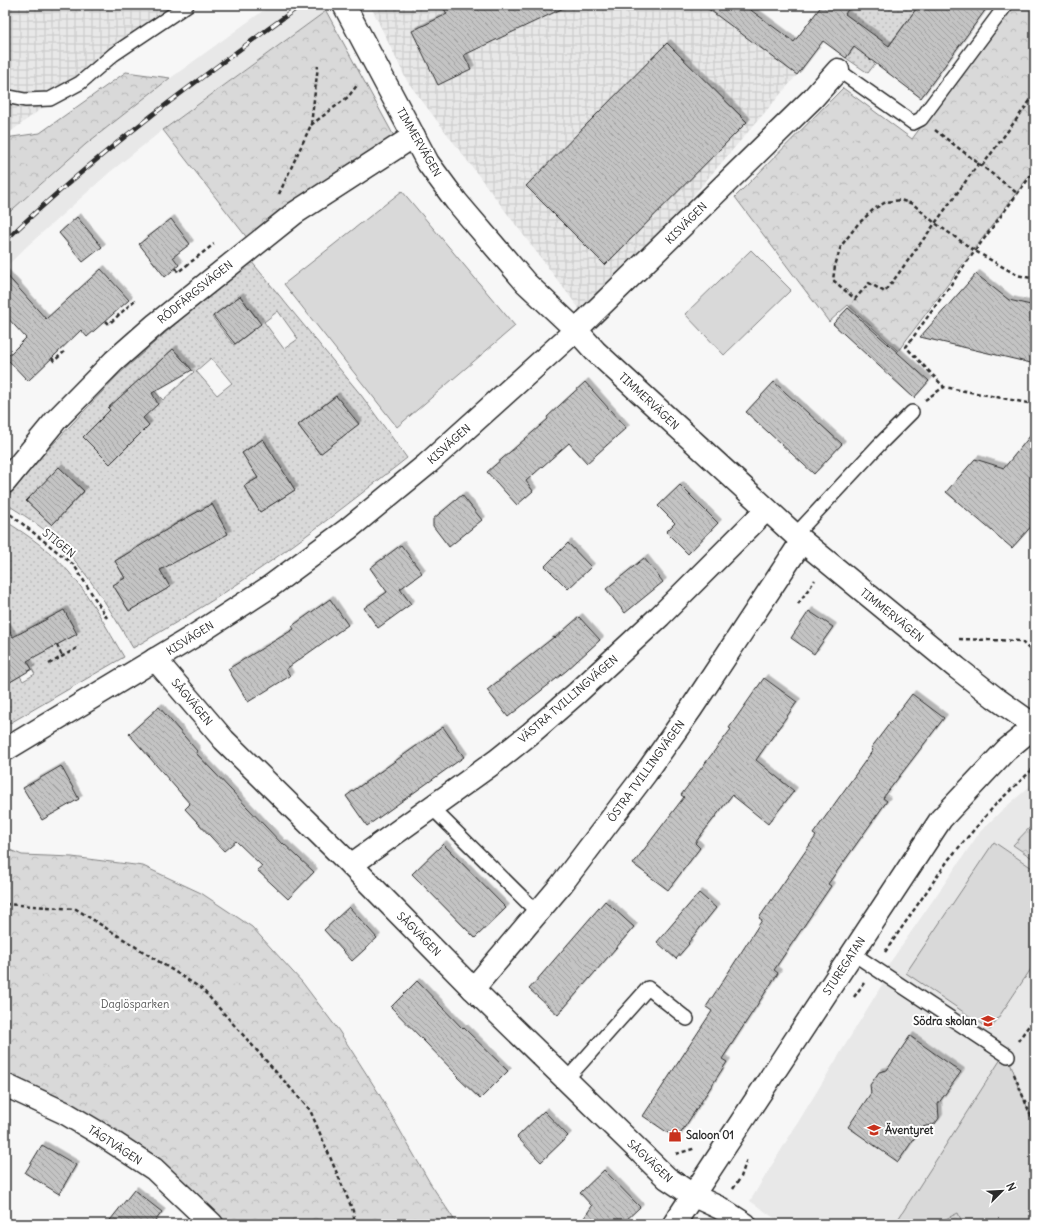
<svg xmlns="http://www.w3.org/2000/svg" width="1040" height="1229" viewBox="0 0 1040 1229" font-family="Delius,sans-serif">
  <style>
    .built { fill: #e8e8e8 }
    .industrial { fill: url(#industrial-grid) }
    .grass { fill: #d9d9d9; stroke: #828282 }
    .forest { fill: url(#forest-crowns); stroke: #828282 }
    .garden { fill: url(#garden-dots); stroke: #828282; fill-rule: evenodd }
    .building { fill: url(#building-back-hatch); stroke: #2b2b2b; filter: url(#shadow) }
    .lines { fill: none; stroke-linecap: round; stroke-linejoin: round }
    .lane-casing { stroke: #2b2b2b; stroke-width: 16 }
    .street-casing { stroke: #2b2b2b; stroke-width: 25 }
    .secondary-casing { stroke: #2b2b2b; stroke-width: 25 }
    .path { stroke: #2b2b2b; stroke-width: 2.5; stroke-dasharray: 4 3; stroke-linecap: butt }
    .lane { stroke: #fff; stroke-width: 13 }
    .street { stroke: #fff; stroke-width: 22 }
    .secondary { stroke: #fff; stroke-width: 22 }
    .rail-casing { stroke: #2b2b2b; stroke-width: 4.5 }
    .rail { stroke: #fff; stroke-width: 3; stroke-dasharray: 9; stroke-linecap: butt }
    .labels { text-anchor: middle; stroke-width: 4; stroke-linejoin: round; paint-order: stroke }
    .street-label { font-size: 11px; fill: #2b2b2b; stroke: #fff }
    .park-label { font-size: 11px; fill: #565656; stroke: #fff }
    .poi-label { font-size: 11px; font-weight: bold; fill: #2b2b2b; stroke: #fff; text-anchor: start }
  </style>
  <defs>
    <pattern id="industrial-grid" width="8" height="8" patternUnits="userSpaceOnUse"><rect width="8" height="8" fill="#e8e8e8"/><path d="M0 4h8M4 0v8" fill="none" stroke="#c7c7c7"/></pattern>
    <pattern id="forest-crowns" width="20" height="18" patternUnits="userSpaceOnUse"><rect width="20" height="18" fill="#d9d9d9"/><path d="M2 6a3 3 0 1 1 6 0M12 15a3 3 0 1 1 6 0" fill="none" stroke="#bababa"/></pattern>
    <pattern id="garden-dots" width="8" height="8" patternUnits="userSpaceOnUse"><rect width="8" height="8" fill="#d9d9d9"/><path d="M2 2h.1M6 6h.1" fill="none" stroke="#bababa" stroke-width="1.8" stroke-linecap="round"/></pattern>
    <pattern id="building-back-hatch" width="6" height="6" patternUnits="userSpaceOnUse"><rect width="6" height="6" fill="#c4c4c4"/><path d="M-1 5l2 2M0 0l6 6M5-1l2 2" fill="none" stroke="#9f9f9f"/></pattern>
    <filter id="shadow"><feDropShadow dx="3.5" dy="-3.5" stdDeviation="0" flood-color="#0004"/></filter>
  </defs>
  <rect width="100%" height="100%" fill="#f7f7f7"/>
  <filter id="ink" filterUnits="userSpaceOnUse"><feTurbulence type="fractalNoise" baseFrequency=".025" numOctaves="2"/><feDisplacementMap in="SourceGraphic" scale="8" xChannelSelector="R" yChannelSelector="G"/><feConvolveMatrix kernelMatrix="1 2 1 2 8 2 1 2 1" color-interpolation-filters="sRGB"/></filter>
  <g filter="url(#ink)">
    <!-- built -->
    <g class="built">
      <path d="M 271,5 L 323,5 L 326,11 L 169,125 L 110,172 L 25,248 L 5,268 L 5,216 L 86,144 L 146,96 Z"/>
      <path d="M 1035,782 L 1035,1224 L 783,1224 L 750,1201 L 883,983 L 880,978 L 891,961 L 980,832 L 1001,811 Z"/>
    </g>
    <!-- industrial -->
    <g class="industrial">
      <path d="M 5,5 L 179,5 L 5,136 Z"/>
      <path d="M 370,5 L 744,5 L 812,56 L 797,75 L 587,319 L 407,81 Z"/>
    </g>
    <!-- grass -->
    <g class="grass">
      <path d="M 402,191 L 515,326 L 397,427 L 284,284 Z"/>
      <path d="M 751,250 L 791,290 L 724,355 L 685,314 Z"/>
      <path d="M 994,842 L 1035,870 L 1035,963 L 990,1030 L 906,973 Z"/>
      <path d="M 1008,1056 L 1019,1087 L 1035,1126 L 1035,1224 L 895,1224 L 1001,1059 Z"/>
    </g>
    <!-- forest -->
    <g class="forest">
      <path d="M 1011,5 L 1035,5 L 1035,168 L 898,351 L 848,305 L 829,322 L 735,197 L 843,88 L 912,139 Z"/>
      <path d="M 326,11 L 395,138 L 248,239 L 163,130 Z"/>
      <path d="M 126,72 L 170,78 L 86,144 L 5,216 L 5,138 L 40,133 Z"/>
      <path d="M 1035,822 L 1035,860 L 1013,845 Z"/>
      <path d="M 5,848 L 22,855 L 72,857 L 143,866 L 201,893 L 252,927 L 302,982 L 339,1031 L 378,1092 L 430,1183 L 457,1224 L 215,1224 L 5,1080 Z"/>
      <path d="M 958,1213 L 963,1224 L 935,1224 Z"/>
    </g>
    <!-- garden -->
    <g class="garden">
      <path d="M 851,5 L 919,5 L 868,73 L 846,58 L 866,30 L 855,22 L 835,50 L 832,31 Z"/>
      <path d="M 251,261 L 361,395 L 407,458 C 353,500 299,543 242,581 C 207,605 170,626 133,648 C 110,610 87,570 55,539 C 40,525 22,514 5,503 L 5,501 L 40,458 L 117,376 L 182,318 ZM 240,296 L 257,318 L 247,326 L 251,332 L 234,345 L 212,317 ZM 278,311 L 298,339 L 284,349 L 264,322 ZM 173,349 L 194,372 L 163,400 L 142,378 ZM 211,358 L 232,383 L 217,395 L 196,371 ZM 336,396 L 358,424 L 320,454 L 298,425 ZM 122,398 L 149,425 L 110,464 L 83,437 ZM 263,439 L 295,490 L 260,512 L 244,487 L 258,478 L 242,453 ZM 59,467 L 84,492 L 52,525 L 27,501 ZM 212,505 L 228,534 L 189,555 L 173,525 ZM 144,544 L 170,587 L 129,611 L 113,585 L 125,578 L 115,561 Z"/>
      <path d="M 5,521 C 28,535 52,552 69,572 C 91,597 107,629 124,657 L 5,726 L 5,685 L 20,676 L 23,681 L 35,674 L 17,643 L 5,650 ZM 64,611 L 77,634 L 43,652 Z"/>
    </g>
    <!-- building -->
    <g class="building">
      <path d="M 442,5 L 570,5 L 464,55 L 471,69 L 438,85 L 412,31 L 447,14 Z"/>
      <path d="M 703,5 L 744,5 L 794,42 L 822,5 L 851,5 L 845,14 L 889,46 L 919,5 L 989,5 L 921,98 L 854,47 L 846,58 L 823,41 L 797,75 Z"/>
      <path d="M 667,43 L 747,122 L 605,265 L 526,186 Z"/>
      <path d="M 77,217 L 102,247 L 83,262 L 59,233 Z"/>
      <path d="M 171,219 L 190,244 L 173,257 L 179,265 L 165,277 L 139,244 Z"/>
      <path d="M 101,269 L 129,300 L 87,337 L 81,330 L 28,381 L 6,358 L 26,338 L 5,315 L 5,273 L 46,319 Z"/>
      <path d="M 976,274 L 1009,300 L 1035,306 L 1035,364 L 920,337 Z"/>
      <path d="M 240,296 L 261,324 L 235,344 L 213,316 Z"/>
      <path d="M 848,308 L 929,381 L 914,398 L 833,324 Z"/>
      <path d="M 173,349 L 192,370 L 152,393 L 158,404 L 143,418 L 149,425 L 110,464 L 83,437 L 110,410 L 108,408 Z"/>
      <path d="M 585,382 L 626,428 L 587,463 L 569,443 L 526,481 L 533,491 L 517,505 L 487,472 L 548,419 L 547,417 Z"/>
      <path d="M 774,382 L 842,444 L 814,474 L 746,412 Z"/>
      <path d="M 336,396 L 359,424 L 320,454 L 298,425 Z"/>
      <path d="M 1035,430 L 1035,522 L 1012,548 L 946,492 L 975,459 L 1004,468 Z"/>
      <path d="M 263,439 L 295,490 L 260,512 L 244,486 L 258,478 L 242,453 Z"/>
      <path d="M 59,467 L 84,491 L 52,525 L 26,501 Z"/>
      <path d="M 680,485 L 718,523 L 688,554 L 666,532 L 675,523 L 658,506 Z"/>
      <path d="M 462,495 L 482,520 L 449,547 L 433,526 L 433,519 Z"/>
      <path d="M 212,504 L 228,534 L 160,570 L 170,587 L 129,611 L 113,585 L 125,578 L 115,561 L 181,521 Z"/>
      <path d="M 568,543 L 591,567 L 568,589 L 545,566 Z"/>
      <path d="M 401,545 L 422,573 L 400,589 L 411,604 L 378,628 L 364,608 L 387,592 L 370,568 Z"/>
      <path d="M 644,558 L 663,582 L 625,613 L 606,589 Z"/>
      <path d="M 330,599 L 348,625 L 286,669 L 290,676 L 248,702 L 228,669 L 294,629 L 292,626 Z"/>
      <path d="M 64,610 L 77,634 L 27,661 L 32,669 L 5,685 L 5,624 L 13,637 Z"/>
      <path d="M 809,611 L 833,627 L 814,654 L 791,638 Z"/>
      <path d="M 579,617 L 600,640 L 566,671 L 508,717 L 487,690 L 554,637 L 555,638 Z"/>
      <path d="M 764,678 L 797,702 L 756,760 L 794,791 L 768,824 L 732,795 L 695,843 L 700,848 L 668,890 L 633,864 L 684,797 L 681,795 L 731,729 L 729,728 Z"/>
      <path d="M 912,694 L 944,718 L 883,798 L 887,801 L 828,884 L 831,886 L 774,970 L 778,973 L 722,1059 L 727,1062 L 677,1139 L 643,1116 L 712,1011 L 706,1007 L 762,920 L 759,918 L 816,836 L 813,834 L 873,750 L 871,748 Z"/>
      <path d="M 159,707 L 197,751 L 196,753 L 282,844 L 283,843 L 314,872 L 288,899 L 257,870 L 262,866 L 236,841 L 224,851 L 185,809 L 190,804 L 129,734 Z"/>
      <path d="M 443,727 L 464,757 L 367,826 L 346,796 Z"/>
      <path d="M 61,766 L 79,799 L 42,820 L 23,788 Z"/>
      <path d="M 443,844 L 506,908 L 475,938 L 412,874 Z"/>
      <path d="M 699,893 L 716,908 L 688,943 L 689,944 L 676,959 L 657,942 Z"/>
      <path d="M 605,901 L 634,927 L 558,1015 L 529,989 Z"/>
      <path d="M 349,907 L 377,938 L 352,961 L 324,930 Z"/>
      <path d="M 417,981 L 463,1029 L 464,1028 L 508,1071 L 480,1099 L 457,1077 L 458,1076 L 391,1007 Z"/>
      <path d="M 910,1036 L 961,1072 L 938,1104 L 939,1118 L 935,1124 L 922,1127 L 898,1162 L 848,1127 L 871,1093 L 870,1085 L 879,1072 L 887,1070 Z"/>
      <path d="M 544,1111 L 568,1136 L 541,1162 L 517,1137 Z"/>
      <path d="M 42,1145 L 76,1165 L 59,1194 L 25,1173 Z"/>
      <path d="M 604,1170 L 640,1207 L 622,1224 L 580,1224 L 592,1206 L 580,1193 Z"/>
      <path d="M 134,1190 L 162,1212 L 153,1224 L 107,1224 Z"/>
    </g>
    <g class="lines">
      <!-- lane casing -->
      <g class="lane-casing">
        <g id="lane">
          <path d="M 838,70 L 913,123 L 921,119 L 1006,5"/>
          <path d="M 5,96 L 25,100 L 50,99 L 80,83 L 114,54 L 187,5"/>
          <path d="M 795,535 L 879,445 L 912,412"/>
          <path d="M 431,807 L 537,912"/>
          <path d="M 852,953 L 1008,1056"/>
          <path d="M 566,1080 L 648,988 L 687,1019"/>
        </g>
      </g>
      <!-- street casing -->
      <g class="street-casing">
        <g id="street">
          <path d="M 5,482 L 56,420 L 114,361 L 156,324 L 295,213 L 414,136"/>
          <path d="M 155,659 L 224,740 L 351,865 L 473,989 L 667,1178 L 694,1196 L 720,1208 L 745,1224"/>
          <path d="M 5,750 L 194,636 L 268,588 L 348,529 L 426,465 L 576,330 L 813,98 L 838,70"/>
          <path d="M 351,865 L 496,761 L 531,733 L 577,693 L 660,616 L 766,510"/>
          <path d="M 473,989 L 561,885 L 646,773 L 691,709 L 802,541"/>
          <path d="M 5,1085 L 65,1113 L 102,1135 L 154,1169 L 212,1224"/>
        </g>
      </g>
      <!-- secondary casing -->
      <g class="secondary-casing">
        <g id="secondary">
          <path d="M 344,5 L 428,163 L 456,201 L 526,283 L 576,330 L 595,351 L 795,535 L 957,668 L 994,697 L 1035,726"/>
          <path d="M 674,1224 L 941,819 L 1006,750 L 1035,726"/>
        </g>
      </g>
      <!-- path -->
      <g class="path">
        <path d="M 1029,5 L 1035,9"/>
        <path d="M 311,125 L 348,97 L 358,84"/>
        <path d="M 935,130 L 1017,193"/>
        <path d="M 979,163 L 885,292 L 869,283 L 855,299 L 833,280 L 835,266 L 841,246 L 858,224 L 874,209 L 886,202 L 900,200 L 913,204 L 935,223 L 975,251 L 1017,275 L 1035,279"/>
        <path d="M 982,166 L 1035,94"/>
        <path d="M 279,194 L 311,125 L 318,66"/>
        <path d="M 176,268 L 178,272 L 214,244"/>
        <path d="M 106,321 L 109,324 L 135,300"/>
        <path d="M 52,358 L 54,361 L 64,352"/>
        <path d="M 925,400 L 944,387"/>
        <path d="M 1028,403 L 944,387 L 906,347 L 975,251 L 1035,170"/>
        <path d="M 5,510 L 74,565 L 107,618"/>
        <path d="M 798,604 L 815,580"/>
        <path d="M 959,639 L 1021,641 L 1035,655"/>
        <path d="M 57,645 L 62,656"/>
        <path d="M 49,664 L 77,648"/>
        <path d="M 5,904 L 76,909 L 202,989 L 310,1110 L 353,1211 L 355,1224"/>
        <path d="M 885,952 L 949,859 L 996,804 L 1035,767"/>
        <path d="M 854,997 L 864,983"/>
        <path d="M 1018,1041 L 1035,1017"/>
        <path d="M 1014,1074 L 1035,1126"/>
        <path d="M 676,1154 L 696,1148"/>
        <path d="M 733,1189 L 741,1177 L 747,1159"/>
      </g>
      <!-- lane -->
      <use href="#lane" class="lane"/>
      <!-- street -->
      <use href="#street" class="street"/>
      <!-- secondary -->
      <use href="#secondary" class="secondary"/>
      <!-- rail casing -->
      <g class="rail-casing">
        <path id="rail" d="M 5,241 C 96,153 199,79 301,5"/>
      </g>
      <!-- rail -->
      <use href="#rail" class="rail"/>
    </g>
  </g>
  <!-- icons -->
  <defs>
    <g id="school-bare" transform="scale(1.08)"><path d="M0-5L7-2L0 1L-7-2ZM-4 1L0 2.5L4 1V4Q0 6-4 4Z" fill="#c8321e" stroke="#fff" stroke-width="2.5" paint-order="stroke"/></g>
    <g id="shop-bare" transform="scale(1.08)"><path d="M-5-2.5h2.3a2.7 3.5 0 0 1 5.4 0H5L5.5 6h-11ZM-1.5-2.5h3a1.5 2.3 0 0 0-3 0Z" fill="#c8321e" stroke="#fff" stroke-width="2.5" paint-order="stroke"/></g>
  </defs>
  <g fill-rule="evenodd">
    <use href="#school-bare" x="988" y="1021"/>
    <use href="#school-bare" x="874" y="1130"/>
    <use href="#shop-bare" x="675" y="1135"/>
  </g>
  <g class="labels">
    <!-- street labels -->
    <g class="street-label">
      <text transform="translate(419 142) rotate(60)" y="4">TIMMERVÄGEN</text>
      <text transform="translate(686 223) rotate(-45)" y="4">KISVÄGEN</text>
      <text transform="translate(195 292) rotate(-39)" y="4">RÖDFÄRGSVÄGEN</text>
      <text transform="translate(649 401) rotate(43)" y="4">TIMMERVÄGEN</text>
      <text transform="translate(449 444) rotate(-42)" y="4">KISVÄGEN</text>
      <text transform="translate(59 543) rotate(39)" y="4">STIGEN</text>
      <text transform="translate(892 615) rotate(39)" y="4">TIMMERVÄGEN</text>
      <text transform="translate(190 638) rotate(-32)" y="4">KISVÄGEN</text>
      <text transform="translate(568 699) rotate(-41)" y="4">VÄSTRA TVILLINGVÄGEN</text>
      <text transform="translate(192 702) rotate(50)" y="4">SÅGVÄGEN</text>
      <text transform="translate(646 771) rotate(-54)" y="4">ÖSTRA TVILLINGVÄGEN</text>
      <text transform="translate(419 934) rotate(45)" y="4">SÅGVÄGEN</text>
      <text transform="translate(844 966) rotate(-57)" y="4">STUREGATAN</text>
      <text transform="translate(115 1145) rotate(33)" y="4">TÄGTVÄGEN</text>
      <text transform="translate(650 1161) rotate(43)" y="4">SÅGVÄGEN</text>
    </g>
    <!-- park labels -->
    <g class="park-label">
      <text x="135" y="1008">Daglösparken</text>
    </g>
    <!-- poi labels -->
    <g class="poi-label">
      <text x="977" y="1025" text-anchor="end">Södra skolan</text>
      <text x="885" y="1134">Äventyret</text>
      <text x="686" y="1139">Saloon 01</text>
    </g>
  </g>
  <!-- margin -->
  <rect width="1040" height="1229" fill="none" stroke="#fff" stroke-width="20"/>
  <rect x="10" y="10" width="1020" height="1209" fill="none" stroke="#2b2b2b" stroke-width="1.5" filter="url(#ink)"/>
  <!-- north arrow -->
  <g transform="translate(1002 1191) rotate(66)" stroke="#ffffff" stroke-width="3" paint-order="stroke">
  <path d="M0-3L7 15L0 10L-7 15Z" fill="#2b2b2b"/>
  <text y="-6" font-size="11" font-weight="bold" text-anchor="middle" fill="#2b2b2b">N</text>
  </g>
</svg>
